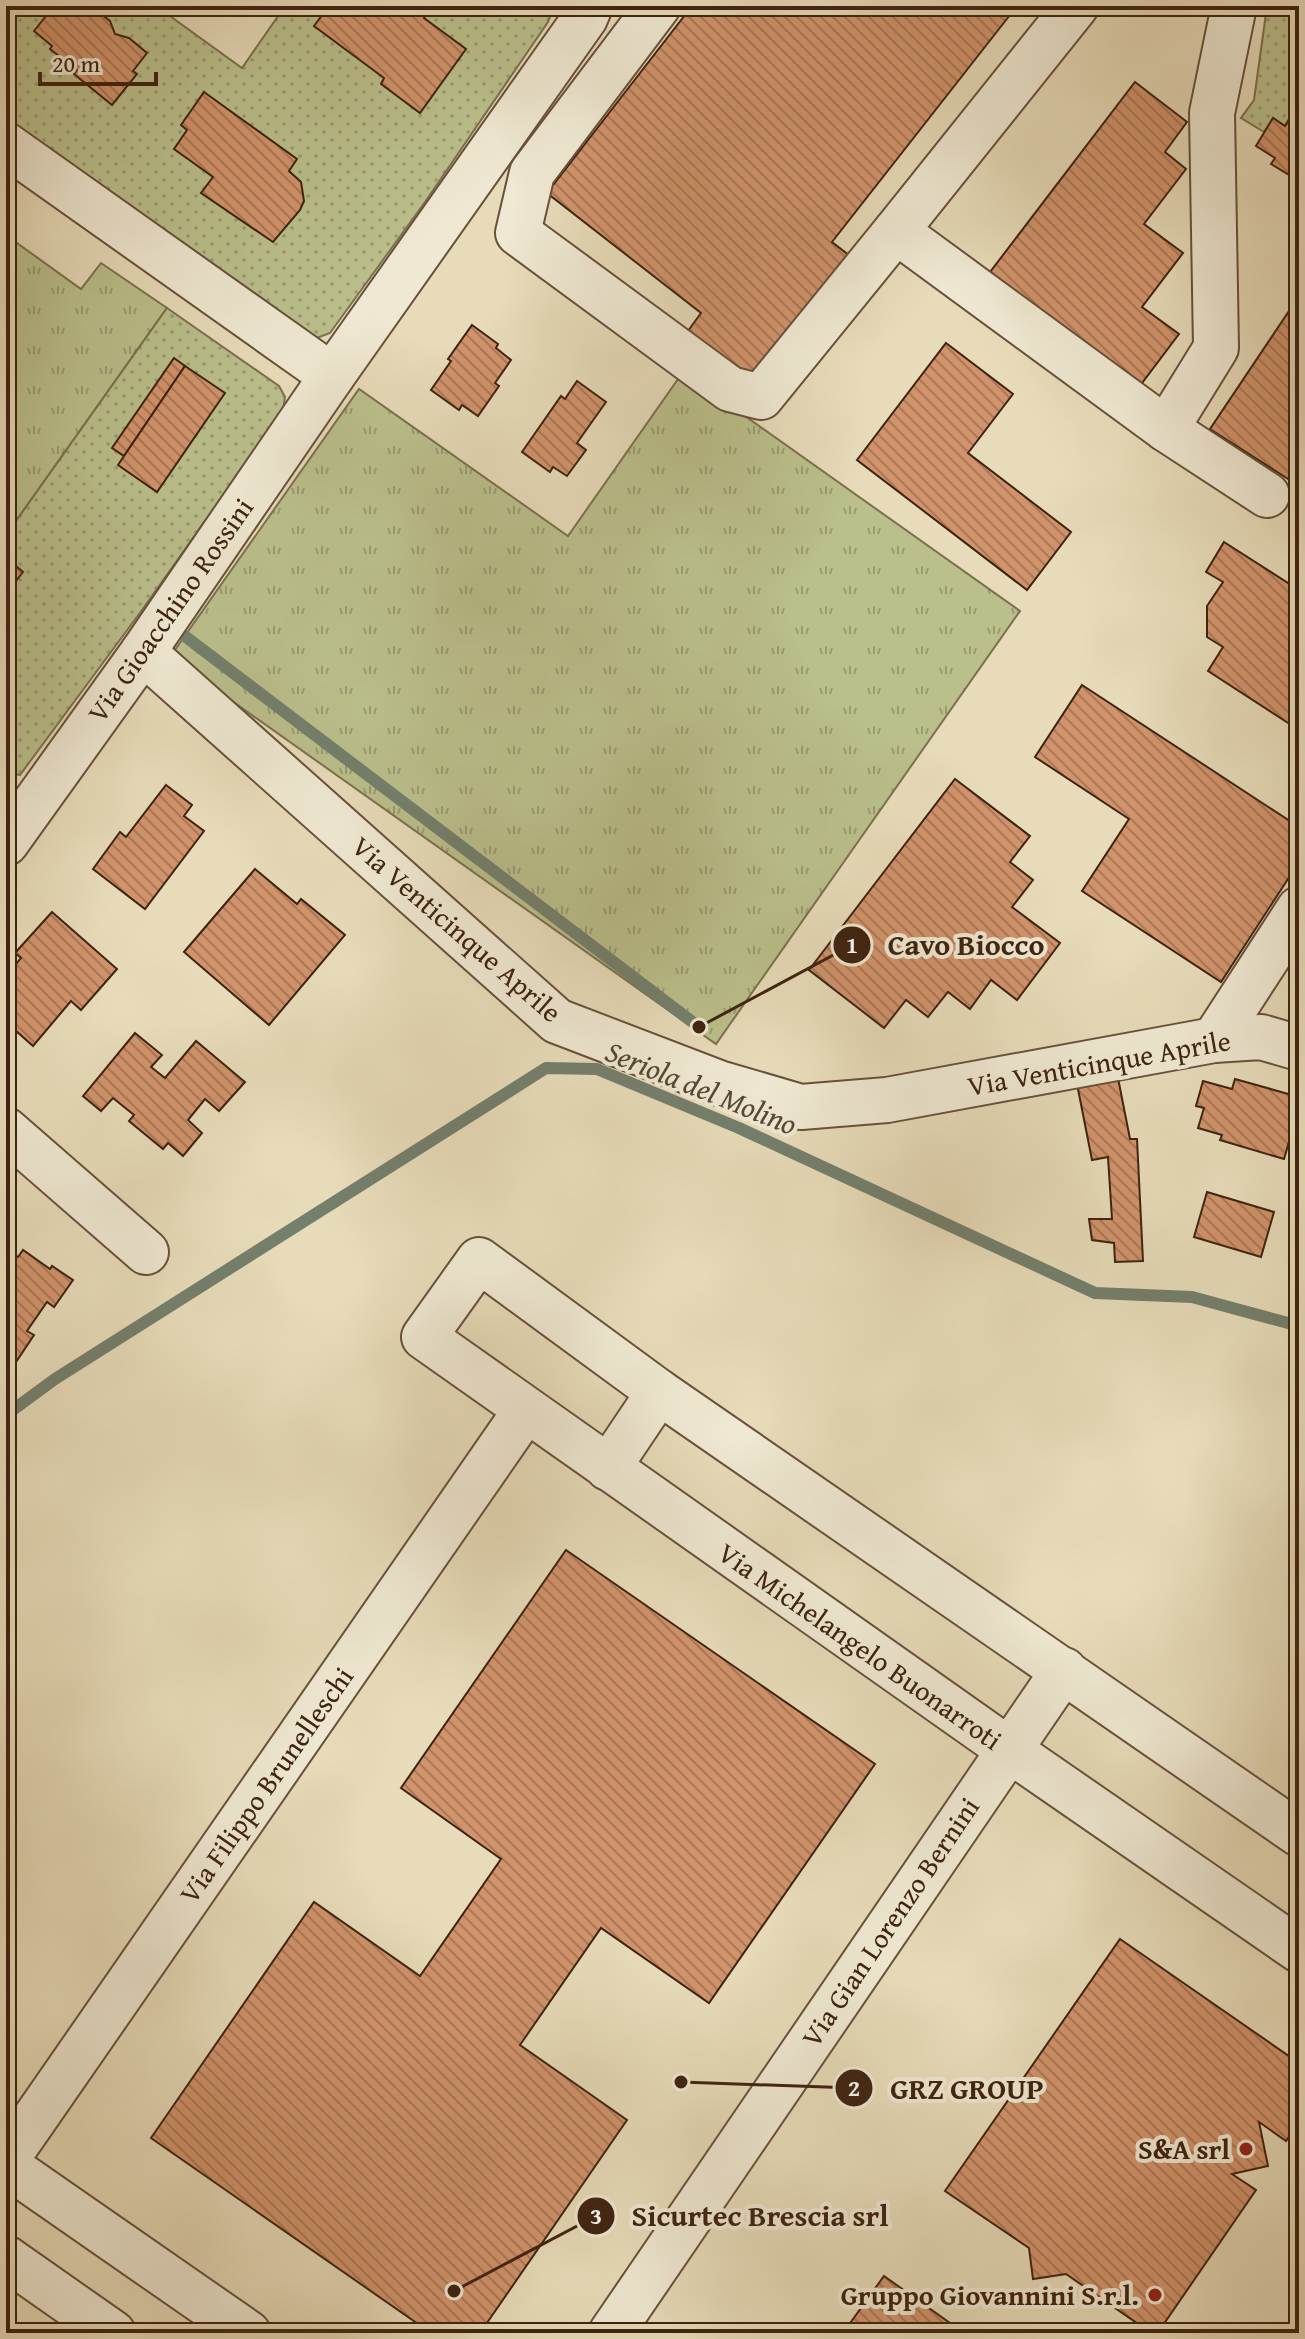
<svg xmlns="http://www.w3.org/2000/svg" width="1305" height="2339" viewBox="0 0 1305 2339" font-family="'Gentium Book Plus',serif">
  <style>
    .grass { fill: url(#grass-tufts); stroke: #7c714e; stroke-width: 2 }
    .garden { fill: url(#garden-dots); stroke: #7c714e; stroke-width: 2 }
    .lines { fill: none; stroke-linecap: round; stroke-linejoin: round }
    .stream { stroke: #747f6c; stroke-width: 12 }
    .building { fill: url(#building-back-hatch); stroke: #3e2310; stroke-width: 2 }
    .minor-casing { stroke: #68513a; stroke-width: 48 }
    .minor { stroke: #efe8d2; stroke-width: 44 }
    .poi-dot { fill: #8f2418; stroke: #efe8d2; stroke-width: 3 }
    .labels { text-anchor: middle; stroke-width: 8; stroke-linejoin: round; paint-order: stroke }
    .street-label { font-size: 28px; fill: #3e2310; stroke: #efe8d2 }
    .poi-label { font-size: 28px; font-weight: bold; fill: #3e2310; stroke: #efe8d2; text-anchor: end }
    .water-label { font-size: 30px; font-style: italic; fill: #544936; stroke: #efe8d2 }
    .leader { fill: none; stroke: #3e2310; stroke-width: 3 }
    .callout-dot { fill: #3e2310; stroke: #efe8d2; stroke-width: 3 }
    .mark-label { font-size: 24px; text-anchor: middle; font-weight: bold; fill: #fff }
    .callout-label { font-size: 30px; text-anchor: middle; font-weight: bold; fill: #3e2310; stroke: #efe8d2; stroke-width: 8; stroke-linejoin: round; paint-order: stroke }
  </style>
  <defs>
    <pattern id="grass-tufts" width="24" height="20" patternUnits="userSpaceOnUse" patternTransform="scale(2)"><rect width="24" height="20" fill="#babf8c"/><path d="M3 7l-1-3M5 7V3M7 7l1-3M15 17l-1-3M17 17v-4M19 17l1-3" fill="none" stroke="#999b71"/></pattern>
    <pattern id="garden-dots" width="8" height="8" patternUnits="userSpaceOnUse" patternTransform="scale(2)"><rect width="8" height="8" fill="#babf8c"/><path d="M2 2h.1M6 6h.1" fill="none" stroke="#999b71" stroke-width="1.8" stroke-linecap="round"/></pattern>
    <pattern id="building-back-hatch" width="6" height="6" patternUnits="userSpaceOnUse" patternTransform="scale(2)"><rect width="6" height="6" fill="#d1936b"/><path d="M-1 5l2 2M0 0l6 6M5-1l2 2" fill="none" stroke="#ab7857"/></pattern>
  </defs>
  <rect width="100%" height="100%" fill="#e7dbb9"/>
  <filter id="stains"><feTurbulence type="fractalNoise" baseFrequency=".0025" numOctaves="4"/><feColorMatrix values="0 0 0 0 .2 0 0 0 0 .09 0 0 0 0 .02 0 0 0 .5 -.17"/></filter>
  <radialGradient id="worn" r=".72"><stop offset=".6" stop-color="#630" stop-opacity="0"/><stop offset="1" stop-color="#630" stop-opacity=".3"/></radialGradient>
  <!-- grass -->
  <g class="grass">
    <path d="M 10,238 L 81,289 L 101,263 L 167,308 L 16,521 L 6,514 L 6,243 Z"/>
    <path d="M 683,372 L 1020,611 L 716,1044 L 170,657 L 359,389 L 568,536 Z"/>
  </g>
  <!-- garden -->
  <g class="garden">
    <path d="M 6,6 L 156,6 L 242,68 L 285,6 L 554,6 L 548,22 L 425,202 L 330,333 L 317,338 L 6,122 Z"/>
    <path d="M 1267,6 L 1299,6 L 1299,103 L 1285,126 L 1273,118 L 1264,132 L 1241,118 L 1254,100 Z"/>
    <path d="M 167,308 L 279,386 L 285,397 L 283,411 L 142,610 L 20,775 L 6,773 L 6,514 L 16,521 Z"/>
  </g>
  <g class="lines">
    <!-- stream -->
    <g class="stream">
      <path d="M 186,637 L 699,1027"/>
      <path d="M 6,1415 L 55,1379 L 546,1068 L 597,1069 L 739,1128 L 1095,1293 L 1192,1297 L 1299,1326"/>
    </g>
  </g>
  <!-- building -->
  <g class="building">
    <path d="M 54,6 L 76,6 L 81,10 L 84,6 L 90,6 L 110,21 L 115,34 L 129,38 L 147,53 L 133,71 L 137,74 L 112,105 L 74,74 L 77,70 L 50,49 L 52,46 L 34,31 Z"/>
    <path d="M 329,6 L 427,6 L 431,9 L 424,18 L 466,49 L 420,113 L 381,84 L 384,78 L 314,26 Z"/>
    <path d="M 692,6 L 1017,6 L 832,242 L 850,256 L 753,382 L 688,331 L 701,313 L 547,193 Z"/>
    <path d="M 1135,82 L 1187,122 L 1165,152 L 1186,169 L 1144,224 L 1183,253 L 1142,307 L 1179,334 L 1136,391 L 987,276 Z"/>
    <path d="M 204,92 L 297,159 L 289,171 L 301,182 L 304,201 L 300,210 L 273,242 L 201,193 L 213,177 L 174,149 L 187,130 L 181,125 Z"/>
    <path d="M 1299,103 L 1299,181 L 1271,164 L 1275,158 L 1256,146 L 1273,118 L 1285,126 Z"/>
    <path d="M 1299,296 L 1299,486 L 1210,429 Z"/>
    <path d="M 472,325 L 498,344 L 496,348 L 511,360 L 495,383 L 499,386 L 478,416 L 462,405 L 459,410 L 431,390 L 451,361 L 448,359 Z"/>
    <path d="M 946,343 L 1013,394 L 968,453 L 1071,532 L 1027,590 L 857,460 Z"/>
    <path d="M 174,358 L 185,366 L 124,456 L 112,448 Z"/>
    <path d="M 185,366 L 225,393 L 157,492 L 118,465 Z"/>
    <path d="M 577,381 L 606,402 L 577,443 L 586,450 L 567,476 L 553,467 L 550,472 L 522,452 L 561,396 L 565,399 Z"/>
    <path d="M 1224,542 L 1299,590 L 1299,730 L 1208,671 L 1223,647 L 1207,637 L 1207,606 L 1223,582 L 1206,572 Z"/>
    <path d="M 6,546 L 16,554 L 10,561 L 23,572 L 6,594 Z"/>
    <path d="M 1082,685 L 1299,827 L 1299,862 L 1221,982 L 1082,891 L 1129,819 L 1035,757 Z"/>
    <path d="M 955,779 L 1030,836 L 1010,862 L 1033,880 L 1012,907 L 1060,943 L 1017,1000 L 991,980 L 970,1009 L 948,992 L 928,1017 L 906,1000 L 884,1028 L 809,970 Z"/>
    <path d="M 166,785 L 192,805 L 184,816 L 204,831 L 145,909 L 93,869 L 120,832 L 126,837 Z"/>
    <path d="M 255,869 L 297,904 L 301,899 L 345,935 L 269,1025 L 184,952 Z"/>
    <path d="M 52,912 L 117,969 L 81,1010 L 71,1001 L 33,1046 L 6,1022 L 6,976 L 21,958 L 15,953 Z"/>
    <path d="M 135,1033 L 162,1055 L 151,1067 L 165,1078 L 196,1041 L 245,1082 L 219,1111 L 205,1099 L 188,1120 L 202,1133 L 183,1156 L 168,1143 L 163,1149 L 129,1121 L 134,1115 L 113,1098 L 101,1111 L 83,1096 Z"/>
    <path d="M 1118,1078 L 1130,1139 L 1137,1139 L 1143,1261 L 1115,1262 L 1114,1243 L 1092,1240 L 1089,1219 L 1112,1219 L 1108,1157 L 1092,1160 L 1077,1084 Z"/>
    <path d="M 1235,1079 L 1299,1097 L 1299,1108 L 1284,1159 L 1220,1140 L 1222,1135 L 1198,1128 L 1204,1108 L 1196,1106 L 1203,1081 L 1232,1089 Z"/>
    <path d="M 1207,1192 L 1274,1212 L 1261,1257 L 1194,1237 Z"/>
    <path d="M 6,1249 L 18,1257 L 23,1250 L 50,1269 L 52,1266 L 73,1280 L 54,1307 L 47,1302 L 27,1331 L 34,1335 L 16,1362 L 6,1355 Z"/>
    <path d="M 566,1550 L 875,1764 L 709,2003 L 601,1928 L 520,2045 L 627,2120 L 480,2333 L 431,2333 L 151,2138 L 314,1902 L 420,1976 L 501,1859 L 401,1788 Z"/>
    <path d="M 1120,1939 L 1299,2063 L 1299,2123 L 1286,2141 L 1259,2122 L 1268,2166 L 1232,2174 L 1256,2190 L 1159,2331 L 1144,2328 L 1066,2274 L 1033,2279 L 1029,2248 L 945,2191 Z"/>
    <path d="M 884,2276 L 964,2333 L 843,2333 Z"/>
  </g>
  <g class="lines">
    <!-- minor casing -->
    <g class="minor-casing">
      <g id="minor">
        <path d="M 658,6 L 532,173 L 518,233 L 730,389 L 761,397 L 896,231"/>
        <path d="M 1076,6 L 896,231 L 1166,429 L 1267,495"/>
        <path d="M 6,145 L 332,376"/>
        <path d="M 1166,429 L 1216,348 L 1212,113 L 1234,6"/>
        <path d="M 143,652 L 557,1021 L 719,1083 L 801,1107 L 887,1100 L 1214,1040 L 1261,1037 L 1299,1048"/>
        <path d="M 6,843 L 143,652 L 332,376 L 585,18 L 590,6"/>
        <path d="M 1214,1040 L 1299,909"/>
        <path d="M 6,1130 L 146,1252"/>
        <path d="M 608,1468 L 659,1392"/>
        <path d="M 1299,1834 L 659,1392 L 479,1260 L 424,1337 L 1008,1749 L 1299,1950"/>
        <path d="M 6,2160 L 526,1410"/>
        <path d="M 6,2165 L 248,2333"/>
        <path d="M 6,2258 L 113,2333"/>
        <path d="M 611,2333 L 1064,1670"/>
      </g>
    </g>
    <!-- minor -->
    <use href="#minor" class="minor"/>
  </g>
  <!-- markers -->
  <g class="poi-dot">
    <circle cx="1246" cy="2149" r="8"/>
    <circle cx="1155" cy="2295" r="8"/>
  </g>
  <g class="labels">
    <!-- street labels -->
    <g class="street-label">
      <text transform="translate(170 610) rotate(-55)" y="10">Via Gioacchino Rossini</text>
      <text transform="translate(457 929) rotate(41)" y="10">Via Venticinque Aprile</text>
      <text transform="translate(1099 1063) rotate(-10)" y="10">Via Venticinque Aprile</text>
      <text transform="translate(860 1646) rotate(35)" y="10">Via Michelangelo Buonarroti</text>
      <text transform="translate(266 1785) rotate(-55)" y="10">Via Filippo Brunelleschi</text>
      <text transform="translate(890 1922) rotate(-56)" y="10">Via Gian Lorenzo Bernini</text>
    </g>
    <!-- poi labels -->
    <g class="poi-label">
      <text x="1230" y="2159">S&amp;A srl</text>
      <text x="1139" y="2305">Gruppo Giovannini S.r.l.</text>
    </g>
    <!-- water labels -->
    <g class="water-label">
      <text transform="translate(701 1088) rotate(22)" y="10">Seriola del Molino</text>
    </g>
  </g>
  <!-- callouts -->
  <path class="leader" d="M699 1027L852 945M681 2082L854 2088M454 2291L596 2216"/>
  <g class="callout-dot">
    <circle cx="699" cy="1027" r="8"/>
    <circle cx="681" cy="2082" r="8"/>
    <circle cx="454" cy="2291" r="8"/>
    <circle cx="852" cy="945" r="20"/>
    <circle cx="854" cy="2088" r="20"/>
    <circle cx="596" cy="2216" r="20"/>
  </g>
  <g class="mark-label">
    <text x="852" y="953">1</text>
    <text x="854" y="2096">2</text>
    <text x="596" y="2224">3</text>
  </g>
  <g class="callout-label">
    <text x="966" y="955">Cavo Biocco</text>
    <text x="967" y="2099">GRZ GROUP</text>
    <text x="760" y="2226">Sicurtec Brescia srl</text>
  </g>
  <!-- margin -->
  <rect width="1305" height="2339" fill="none" stroke="#e7dbb9" stroke-width="32"/>
  <rect x="8" y="8" width="1289" height="2323" fill="none" stroke="#3e2310" stroke-width="4"/>
  <rect x="16" y="16" width="1273" height="2307" fill="none" stroke="#3e2310" stroke-width="2"/>
  <!-- scale -->
  <path d="M40 72v12h116v-12" fill="none" stroke="#3e2310" stroke-width="4"/>
  <text x="52" y="72" font-size="24" fill="#3e2310" stroke="#efe8d2" stroke-width="6" paint-order="stroke">20 m</text>
  <rect width="100%" height="100%" filter="url(#stains)"/>
  <rect width="100%" height="100%" fill="url(#worn)"/>
</svg>
